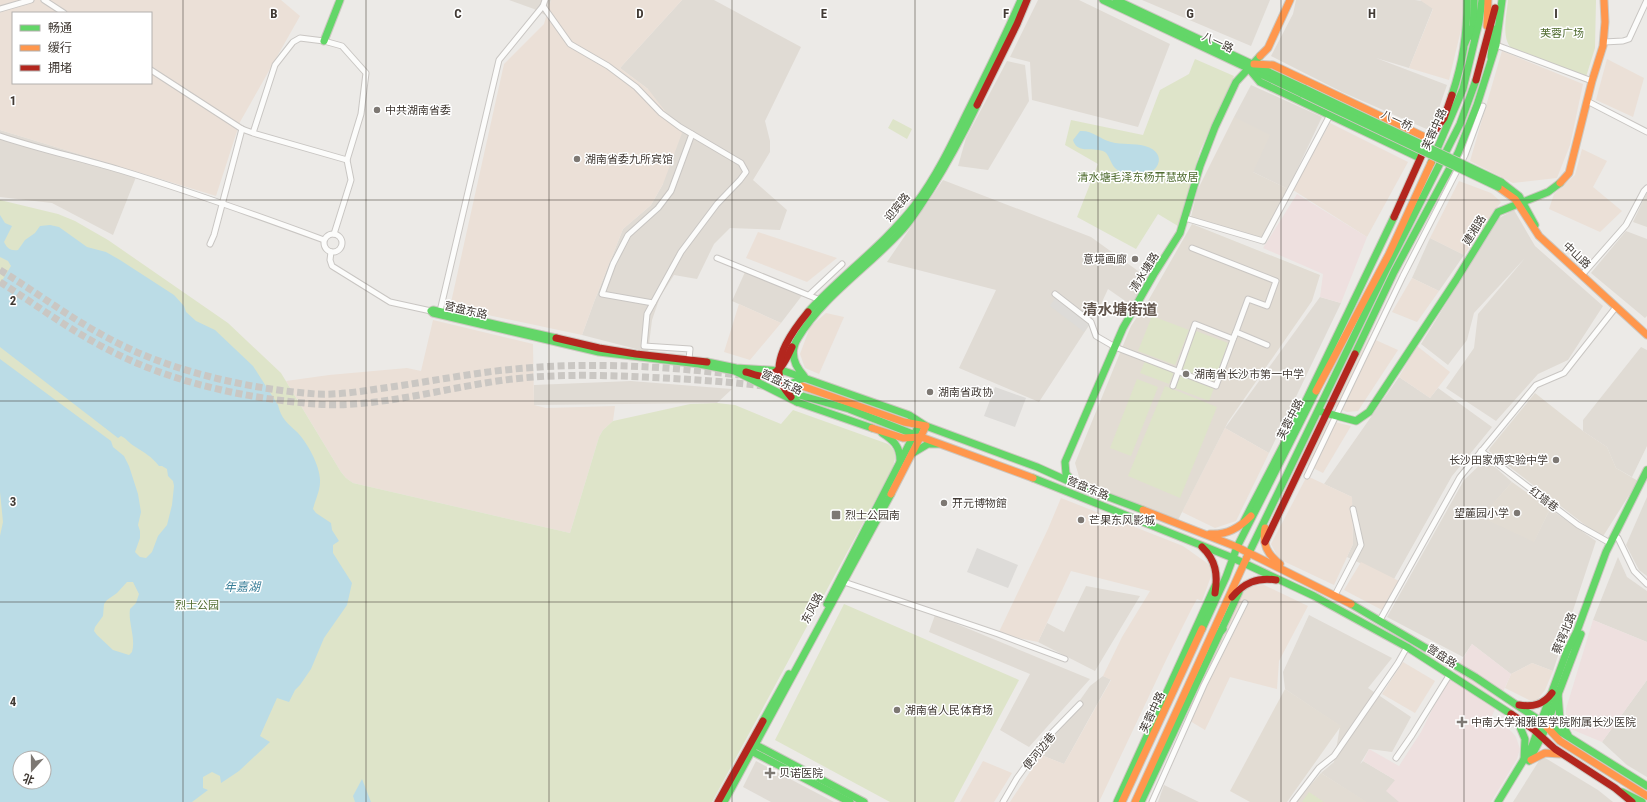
<svg xmlns="http://www.w3.org/2000/svg" width="1647" height="802" viewBox="0 0 1647 802" font-family="'Roboto Condensed','Noto Sans SC',sans-serif">
  <style>
    .residential { fill: #e0dbd4 }
    .commercial { fill: #ebe0d7; fill-rule: evenodd }
    .education { fill: #e2dcd3 }
    .medical { fill: #eee0df }
    .green { fill: #dee4c9; fill-rule: evenodd }
    .parking { fill: #dddbd8 }
    .water { fill: #bbdce6; fill-rule: evenodd }
    .lines { fill: none; stroke-linecap: round; stroke-linejoin: round }
    .secondary-tunnel { stroke: #cac7c3; stroke-width: 7; stroke-dasharray: 7 3.5; stroke-linecap: butt }
    .street-casing { stroke: #c9c6c3; stroke-width: 7 }
    .fast-casing { stroke: #ccc7c0; stroke-width: 9 }
    .slow-casing { stroke: #ccc7c0; stroke-width: 9 }
    .jam-casing { stroke: #ccc7c0; stroke-width: 9 }
    .street { stroke: #fcfcfb; stroke-width: 5 }
    .fast { stroke: #63d668; stroke-width: 7 }
    .slow { stroke: #ff974d; stroke-width: 7 }
    .jam { stroke: #b3261e; stroke-width: 7 }
    .fast-bridge-casing { stroke: #ccc7c0; stroke-width: 9; stroke-linecap: butt }
    .fast-bridge { stroke: #63d668; stroke-width: 7 }
    .grid { fill: none; stroke: #413a34; stroke-width: 1; stroke-opacity: 0.55 }
    .poi-dot { fill: #7d7873; stroke: #fff; stroke-width: 1.5 }
    .labels { text-anchor: middle; stroke-width: 3; stroke-linejoin: round; paint-order: stroke }
    .park-label { font-size: 11px; fill: #4f6b2f; stroke: #fff }
    .street-label { font-size: 11px; fill: #413a34; stroke: #fff }
    .poi-label { font-size: 11px; fill: #413a34; stroke: #fff; text-anchor: start }
    .water-label { font-size: 12px; font-style: italic; fill: #397e98; stroke: #fff }
    .district-label { font-size: 15px; font-weight: bold; fill: #62564d; stroke: #fff }
    .grid-label { font-size: 13px; text-anchor: middle; font-weight: bold; fill: #413a34; stroke: #fff; stroke-width: 3; stroke-linejoin: round; paint-order: stroke }
  </style>
  <rect width="100%" height="100%" fill="#eceae7"/>
  <!-- residential -->
  <g class="residential">
    <path d="M 509,0 L 551,0 L 547,16 L 534,9 Z"/>
    <path d="M 682,0 L 714,0 L 801,47 L 765,121 L 770,141 L 770,152 L 753,180 L 787,210 L 780,230 L 730,228 L 714,244 L 697,279 L 674,275 L 660,297 L 652,320 L 648,352 L 582,335 L 594,302 L 623,229 L 651,205 L 663,184 L 648,89 L 620,68 Z"/>
    <path d="M 1038,0 L 1079,0 L 1170,44 L 1138,127 L 1032,100 L 1030,62 L 1010,57 Z"/>
    <path d="M 1142,0 L 1270,0 L 1251,46 Z"/>
    <path d="M 1296,0 L 1415,0 L 1422,1 L 1433,8 L 1409,68 L 1376,58 L 1447,85 L 1431,131 L 1342,92 L 1271,56 L 1293,14 Z"/>
    <path d="M 1007,61 L 1025,65 L 1029,101 L 988,170 L 958,166 L 966,138 Z"/>
    <path d="M 1251,85 L 1322,117 L 1288,189 L 1253,172 L 1234,117 Z"/>
    <path d="M 0,130 L 138,172 L 113,235 L 52,203 L 0,197 Z"/>
    <path d="M 943,180 L 1091,237 L 1145,276 L 1134,307 L 1108,289 L 1097,313 L 1039,402 L 959,368 L 996,290 L 887,262 Z"/>
    <path d="M 1647,192 L 1647,227 L 1633,222 Z"/>
    <path d="M 1514,210 L 1535,246 L 1603,306 L 1568,360 L 1538,374 L 1496,421 L 1446,388 L 1474,348 L 1478,314 L 1525,258 L 1474,313 L 1467,340 L 1448,365 L 1421,344 L 1499,218 Z"/>
    <path d="M 1626,231 L 1647,239 L 1647,316 L 1645,318 L 1591,273 Z"/>
    <path d="M 1430,238 L 1464,255 L 1439,291 L 1412,278 Z"/>
    <path d="M 745,272 L 804,293 L 781,323 L 732,301 Z"/>
    <path d="M 1320,297 L 1341,303 L 1269,453 L 1225,428 Z"/>
    <path d="M 1641,347 L 1647,350 L 1647,446 L 1632,477 L 1616,468 L 1607,447 L 1583,431 L 1583,420 Z"/>
    <path d="M 1399,377 L 1430,398 L 1438,388 L 1492,427 L 1452,476 L 1394,579 L 1347,557 L 1353,544 L 1352,497 L 1324,484 Z"/>
    <path d="M 631,381 L 732,389 L 717,403 L 534,405 L 534,385 Z"/>
    <path d="M 1486,459 L 1512,482 L 1482,517 L 1534,541 L 1550,509 L 1596,541 L 1553,671 L 1532,663 L 1511,674 L 1472,644 L 1463,657 L 1387,617 L 1464,480 Z"/>
    <path d="M 1647,497 L 1647,576 L 1639,570 L 1626,545 Z"/>
    <path d="M 1618,557 L 1627,577 L 1647,591 L 1647,642 L 1593,620 Z"/>
    <path d="M 1086,586 L 1140,596 L 1095,671 L 1038,642 L 1047,623 L 1064,632 Z"/>
    <path d="M 935,615 L 1090,679 L 1029,747 L 1000,730 L 1030,674 L 929,632 Z"/>
    <path d="M 1309,615 L 1392,658 L 1368,688 L 1411,717 L 1392,752 L 1369,749 L 1360,764 L 1363,761 L 1395,780 L 1399,802 L 1366,802 L 1321,773 L 1334,762 L 1340,726 L 1285,689 L 1283,672 Z"/>
    <path d="M 1103,676 L 1111,679 L 1064,764 L 1041,755 L 1090,686 Z"/>
    <path d="M 1647,680 L 1647,777 L 1627,765 L 1602,742 Z"/>
    <path d="M 1542,756 L 1598,790 L 1613,802 L 1513,802 Z"/>
    <path d="M 756,761 L 834,802 L 771,802 L 743,787 Z"/>
    <path d="M 1164,785 L 1199,802 L 1158,802 Z"/>
  </g>
  <!-- commercial -->
  <g class="commercial">
    <path d="M 0,0 L 281,0 L 300,16 L 240,122 L 216,196 L 0,130 ZM 13,13 L 151,13 L 151,83 L 13,83 Z"/>
    <path d="M 551,0 L 682,0 L 620,68 L 648,89 L 682,133 L 663,184 L 651,205 L 623,229 L 594,302 L 582,335 L 450,307 L 504,64 L 544,24 Z"/>
    <path d="M 1420,0 L 1463,0 L 1465,13 L 1449,80 L 1409,68 L 1433,9 Z"/>
    <path d="M 1502,51 L 1583,84 L 1570,145 L 1557,178 L 1513,183 L 1470,161 Z"/>
    <path d="M 1607,59 L 1644,78 L 1633,117 L 1596,100 Z"/>
    <path d="M 1330,123 L 1408,162 L 1367,237 L 1293,190 Z"/>
    <path d="M 1582,149 L 1607,161 L 1593,187 L 1622,211 L 1600,232 L 1549,209 L 1554,194 L 1575,175 Z"/>
    <path d="M 1459,181 L 1491,193 L 1501,202 L 1464,255 L 1430,238 Z"/>
    <path d="M 758,232 L 837,258 L 807,282 L 746,258 Z"/>
    <path d="M 1412,278 L 1439,291 L 1417,322 L 1392,312 Z"/>
    <path d="M 739,304 L 781,323 L 750,360 L 724,352 Z"/>
    <path d="M 826,313 L 844,317 L 819,374 L 805,368 L 800,354 L 810,327 Z"/>
    <path d="M 433,320 L 533,344 L 534,405 L 546,408 L 615,406 L 613,421 L 603,430 L 599,437 L 570,533 L 353,483 L 346,478 L 341,472 L 286,381 L 329,375 L 407,368 L 421,371 Z"/>
    <path d="M 1369,337 L 1398,350 L 1358,411 L 1347,412 L 1334,406 Z"/>
    <path d="M 1417,346 L 1450,372 L 1430,398 L 1399,377 Z"/>
    <path d="M 1327,420 L 1351,426 L 1323,473 L 1307,465 Z"/>
    <path d="M 1225,428 L 1269,453 L 1236,521 L 1215,528 L 1182,512 Z"/>
    <path d="M 1307,476 L 1352,497 L 1353,544 L 1334,585 L 1279,559 L 1271,544 Z"/>
    <path d="M 1061,498 L 1183,546 L 1214,568 L 1202,601 L 1197,599 L 1192,608 L 1167,658 L 1099,802 L 1010,802 L 1041,755 L 1064,764 L 1111,680 L 1103,676 L 1122,637 L 1150,591 L 1071,571 L 1038,642 L 998,634 L 1048,529 Z"/>
    <path d="M 1361,562 L 1401,582 L 1384,611 L 1344,590 Z"/>
    <path d="M 1264,585 L 1308,606 L 1279,661 L 1277,689 L 1230,677 L 1205,730 L 1185,718 L 1245,587 Z"/>
    <path d="M 1403,662 L 1435,681 L 1415,713 L 1382,694 Z"/>
    <path d="M 1532,663 L 1553,671 L 1545,690 L 1535,703 L 1505,688 L 1511,674 Z"/>
    <path d="M 983,761 L 1012,773 L 994,802 L 960,802 Z"/>
  </g>
  <!-- education -->
  <g class="education">
    <path d="M 1234,117 L 1270,135 L 1253,172 L 1288,189 L 1262,239 L 1191,217 L 1197,191 Z"/>
    <path d="M 1192,224 L 1320,275 L 1312,301 L 1228,422 L 1177,522 L 1080,480 L 1075,463 L 1131,326 L 1148,301 Z"/>
    <path d="M 1535,393 L 1583,431 L 1607,447 L 1616,468 L 1638,481 L 1602,538 L 1489,451 L 1490,448 Z"/>
    <path d="M 1512,482 L 1550,509 L 1534,542 L 1481,517 Z"/>
    <path d="M 1285,689 L 1341,726 L 1287,802 L 1250,802 L 1230,791 Z"/>
    <path d="M 1321,773 L 1367,802 L 1296,802 Z"/>
  </g>
  <!-- medical -->
  <g class="medical">
    <path d="M 1297,194 L 1367,237 L 1341,303 L 1320,297 L 1323,274 L 1263,248 Z"/>
    <path d="M 1593,620 L 1647,642 L 1647,680 L 1602,742 L 1566,727 L 1566,709 Z"/>
    <path d="M 1472,644 L 1511,674 L 1491,718 L 1511,731 L 1516,737 L 1520,749 L 1517,759 L 1491,802 L 1399,802 L 1386,791 L 1395,780 L 1363,761 L 1369,749 L 1399,766 L 1421,732 L 1439,696 Z"/>
  </g>
  <!-- green -->
  <g class="green">
    <path d="M 1508,0 L 1596,0 L 1595,48 L 1586,77 L 1511,48 C 1501,37 1507,14 1508,0 Z"/>
    <path d="M 1195,59 L 1234,76 L 1200,151 L 1178,226 L 1158,214 L 1136,249 L 1077,217 L 1098,164 L 1065,145 L 1071,120 L 1143,135 L 1160,90 L 1189,74 Z"/>
    <path d="M 893,119 L 912,129 L 907,139 L 888,128 Z"/>
    <path d="M 0,200 L 58,214 L 75,221 L 108,240 L 228,323 L 281,373 L 341,472 L 346,478 L 353,483 L 570,533 L 599,437 L 603,430 L 613,421 L 690,404 L 717,403 L 735,405 L 781,424 L 793,410 L 888,444 C 899,453 895,461 890,473 L 712,802 L 0,802 ZM 20,758 L 44,758 L 44,782 L 20,782 Z"/>
    <path d="M 1152,316 L 1189,330 L 1175,365 L 1138,351 Z"/>
    <path d="M 1196,331 L 1228,343 L 1214,382 L 1182,370 Z"/>
    <path d="M 1145,361 L 1174,372 L 1169,384 L 1140,373 Z"/>
    <path d="M 1180,375 L 1214,388 L 1209,401 L 1175,388 Z"/>
    <path d="M 1137,379 L 1158,387 L 1131,456 L 1110,448 Z"/>
    <path d="M 1165,386 L 1217,407 L 1180,498 L 1128,476 Z"/>
    <path d="M 844,604 L 1019,680 L 954,802 L 890,802 L 775,740 Z"/>
    <path d="M 1309,792 L 1324,802 L 1302,802 Z"/>
  </g>
  <!-- parking -->
  <g class="parking">
    <path d="M 1055,298 L 1089,325 L 1084,332 L 1050,306 Z"/>
    <path d="M 995,387 L 1026,398 L 1015,427 L 984,416 Z"/>
    <path d="M 977,548 L 1018,565 L 1008,588 L 967,572 Z"/>
  </g>
  <!-- water -->
  <g class="water">
    <path d="M 1080,131 C 1092,130 1100,139 1111,142 C 1122,145 1134,143 1145,146 C 1176,155 1150,189 1119,171 C 1110,166 1111,157 1105,152 C 1095,146 1077,155 1073,140 Z"/>
    <path d="M 0,215 L 5,223 L 12,226 L 4,242 C 7,248 10,251 18,250 L 25,240 L 35,233 L 40,226 L 50,225 L 59,227 L 87,247 L 106,252 L 120,260 L 174,295 L 184,306 L 186,312 L 196,321 L 215,330 L 253,366 L 278,405 C 281,418 287,423 297,432 C 307,442 321,467 320,482 C 320,491 315,500 313,509 L 316,513 L 331,523 L 332,530 L 339,541 L 333,545 L 333,553 L 352,583 L 347,605 L 324,638 L 311,669 L 300,685 L 295,690 L 289,702 L 277,698 L 260,736 L 270,742 L 239,771 L 221,783 L 220,776 L 212,772 L 203,777 L 203,788 L 208,790 L 192,802 L 0,802 L 0,536 L 3,522 L 0,492 L 0,359 L 111,441 L 113,447 L 124,456 L 129,466 L 138,494 L 141,512 L 138,525 L 140,531 L 140,538 L 135,552 L 140,557 L 146,558 L 152,552 L 158,536 L 167,525 L 172,505 L 174,486 L 173,481 L 168,476 L 167,469 L 162,466 L 159,466 C 151,456 145,453 134,446 C 129,443 126,438 121,436 L 118,438 L 0,347 L 0,284 L 11,266 L 8,261 L 0,257 ZM 127,582 L 133,582 L 139,594 L 136,603 L 130,609 C 128,623 136,638 132,652 L 129,655 L 113,650 L 97,635 L 94,631 L 95,627 L 103,616 L 104,604 L 107,600 L 117,593 ZM 20,758 L 44,758 L 44,782 L 20,782 Z"/>
    <path d="M 362,779 L 371,802 L 355,802 L 353,796 Z"/>
  </g>
  <g class="lines">
    <!-- secondary-tunnel -->
    <g class="secondary-tunnel">
      <path d="M 0,270 C 36,292 70,318 108,338 C 168,371 248,389 316,394 C 336,395 357,392 377,389 C 414,384 451,377 488,372 C 571,361 656,365 739,375"/>
      <path d="M 0,282 C 35,304 68,329 105,348 C 169,382 243,398 315,404 C 378,409 450,386 513,379 C 556,374 600,375 644,377 C 684,379 724,381 763,386"/>
      <path d="M 761,377 L 802,386"/>
    </g>
    <!-- street casing -->
    <g class="street-casing">
      <g id="street">
        <path d="M 44,0 L 64,13"/>
        <path d="M 543,6 L 570,44 L 608,66 L 636,87 L 661,113 L 680,127 L 741,163 L 746,172 L 740,180 L 717,204 L 681,252 L 647,314 L 644,346 L 690,349 L 689,359"/>
        <path d="M 0,9 L 31,0"/>
        <path d="M 1604,42 L 1623,41 L 1629,39 L 1647,0"/>
        <path d="M 1496,45 L 1592,81"/>
        <path d="M 151,70 L 242,129 L 253,133 L 347,160 L 361,114 L 366,73 L 342,46 L 324,41 L 300,38 L 293,42 L 275,65 L 253,133"/>
        <path d="M 1587,101 L 1647,132"/>
        <path d="M 0,136 C 39,149 80,158 120,170 C 189,191 256,215 324,240"/>
        <path d="M 1185,218 L 1263,241 L 1330,115"/>
        <circle cx="333" cy="243" r="9"/>
        <path d="M 334,234 L 351,180 L 347,160"/>
        <path d="M 210,244 L 214,235 L 242,129"/>
        <path d="M 331,252 L 330,260 L 332,266 L 390,302 L 431,311"/>
        <path d="M 717,258 L 820,300"/>
        <path d="M 1582,275 L 1626,225 L 1644,191 L 1647,188"/>
        <path d="M 1055,294 L 1091,322 L 1096,336 L 1115,347 L 1216,386 L 1248,299 L 1267,306 L 1276,281 L 1192,248"/>
        <path d="M 809,295 L 842,264"/>
        <path d="M 653,303 L 602,294 L 613,264 L 628,235 L 658,208 L 671,191 L 692,134"/>
        <path d="M 440,311 L 499,60 L 543,6 L 545,0"/>
        <path d="M 1173,386 L 1195,324 L 1233,339 L 1236,332 L 1267,345"/>
        <path d="M 1481,451 L 1578,525 L 1610,543"/>
        <path d="M 1307,476 L 1403,276 L 1465,155 L 1483,106"/>
        <path d="M 1618,538 L 1634,571 L 1647,584"/>
        <path d="M 844,582 L 998,634 L 1065,659"/>
        <path d="M 1335,595 L 1361,545 L 1353,509"/>
        <path d="M 1380,620 L 1460,477 L 1536,385 L 1564,373 L 1616,307"/>
        <path d="M 1396,758 L 1412,735 L 1450,674"/>
        <path d="M 1003,802 L 1017,778 L 1044,741 L 1080,704"/>
        <path d="M 1152,802 L 1204,685 L 1245,603"/>
        <path d="M 1293,802 L 1319,768 L 1334,756 L 1398,663 L 1407,647"/>
      </g>
    </g>
    <!-- fast casing -->
    <g class="fast-casing">
      <g id="fast">
        <path d="M 1103,0 L 1303,94"/>
        <path d="M 1116,0 L 1305,89"/>
        <path d="M 1473,37 L 1474,0"/>
        <path d="M 324,41 L 340,0"/>
        <path d="M 1465,43 L 1471,29"/>
        <path d="M 1491,57 L 1494,29"/>
        <path d="M 1250,70 L 1260,82 L 1420,158"/>
        <path d="M 1452,95 C 1463,62 1467,35 1467,0"/>
        <path d="M 1431,163 L 1463,89 L 1479,22 L 1482,0"/>
        <path d="M 1501,182 L 1519,196 L 1535,225"/>
        <path d="M 808,312 C 842,275 884,245 915,205 C 936,177 951,146 966,115 C 985,77 1004,39 1021,0"/>
        <path d="M 556,338 L 433,310 L 431,311 L 433,313 L 599,352 L 699,364 L 735,371 L 797,402"/>
        <path d="M 1355,354 L 1394,272 L 1458,153 L 1477,105 L 1496,45 L 1502,0"/>
        <path d="M 707,362 L 736,368 L 784,371 L 804,378"/>
        <path d="M 804,376 C 794,365 789,352 798,338 C 823,296 871,265 903,229 C 914,217 922,203 931,189 C 948,162 963,134 977,105"/>
        <path d="M 799,395 L 849,409 L 918,436"/>
        <path d="M 1322,412 L 1356,421 L 1369,412 L 1456,280 L 1498,212 L 1548,192 L 1560,183"/>
        <path d="M 872,428 L 797,402 L 791,394 L 793,383 L 804,378 L 909,415 L 926,426 L 1037,467 L 1077,485 L 1143,510"/>
        <path d="M 882,433 C 893,440 900,446 900,460"/>
        <path d="M 913,453 L 928,444 L 938,444"/>
        <path d="M 1033,478 L 1233,558 L 1314,596 L 1407,647 L 1511,714"/>
        <path d="M 1074,482 L 1066,474 L 1065,462 L 1123,328 L 1154,274 L 1180,233 L 1200,166 L 1215,127 L 1236,82 L 1260,56"/>
        <path d="M 1244,521 L 1299,415 L 1394,217"/>
        <path d="M 1247,557 L 1387,268 L 1460,124 L 1476,80"/>
        <path d="M 827,604 L 920,423"/>
        <path d="M 1351,604 L 1475,677 L 1542,722 L 1564,734 L 1647,786"/>
        <path d="M 1202,629 L 1226,577 L 1237,547 L 1316,391"/>
        <path d="M 1210,644 L 1223,629"/>
        <path d="M 1558,693 L 1560,720 L 1568,735"/>
        <path d="M 1517,720 L 1525,739 L 1524,760"/>
        <path d="M 763,721 L 789,674"/>
        <path d="M 756,745 L 864,802"/>
        <path d="M 753,752 L 850,802"/>
        <path d="M 1529,761 L 1543,734 L 1581,634"/>
        <path d="M 1622,792 L 1642,802"/>
        <path d="M 724,802 L 891,494"/>
        <path d="M 1117,802 L 1215,586"/>
        <path d="M 1141,802 L 1239,592"/>
        <path d="M 1498,802 L 1532,746 L 1567,651 L 1577,631 L 1606,552 L 1647,470"/>
      </g>
    </g>
    <!-- slow casing -->
    <g class="slow-casing">
      <g id="slow">
        <path d="M 1487,26 L 1488,0"/>
        <path d="M 1260,56 L 1268,48 L 1290,0"/>
        <path d="M 1254,64 L 1273,65 L 1429,139"/>
        <path d="M 1560,183 L 1569,173 L 1592,81 L 1603,46 L 1605,22 L 1604,0"/>
        <path d="M 1498,187 L 1515,199 L 1539,236 L 1647,335"/>
        <path d="M 802,386 L 904,422 L 926,426 L 891,494"/>
        <path d="M 1316,391 L 1389,254 L 1431,163"/>
        <path d="M 872,428 L 903,438 L 921,437 L 1033,478"/>
        <path d="M 1143,510 L 1237,547 L 1351,604"/>
        <path d="M 1265,528 C 1262,544 1267,554 1280,564"/>
        <path d="M 1210,534 C 1227,535 1239,528 1251,516"/>
        <path d="M 1544,724 L 1560,741 L 1647,796"/>
        <path d="M 1531,760 L 1545,753 L 1560,754"/>
        <path d="M 1122,802 L 1202,629"/>
        <path d="M 1135,802 L 1247,557"/>
      </g>
    </g>
    <!-- jam casing -->
    <g class="jam-casing">
      <g id="jam">
        <path d="M 1476,80 L 1495,8"/>
        <path d="M 977,105 L 1017,24 L 1027,0"/>
        <path d="M 1394,217 L 1429,139 L 1444,118 L 1452,95"/>
        <path d="M 556,338 L 599,348 L 636,354 L 707,362"/>
        <path d="M 746,372 C 751,373 756,376 762,376 C 779,377 786,360 792,347"/>
        <path d="M 791,397 C 787,392 783,388 781,382 C 772,358 794,329 808,312"/>
        <path d="M 1265,542 L 1355,354"/>
        <path d="M 1202,547 C 1216,560 1218,575 1215,593"/>
        <path d="M 1232,597 C 1244,583 1257,577 1276,580"/>
        <path d="M 1519,705 C 1533,707 1543,705 1552,693"/>
        <path d="M 1511,714 L 1533,729 L 1555,749 L 1615,788 L 1632,802"/>
        <path d="M 718,802 L 763,721"/>
      </g>
    </g>
    <!-- street -->
    <use href="#street" class="street"/>
    <!-- fast -->
    <use href="#fast" class="fast"/>
    <!-- slow -->
    <use href="#slow" class="slow"/>
    <!-- jam -->
    <use href="#jam" class="jam"/>
    <!-- fast-bridge casing -->
    <g class="fast-bridge-casing">
      <g id="fast-bridge">
        <path d="M 1305,89 L 1501,182"/>
        <path d="M 1303,94 L 1498,187"/>
      </g>
    </g>
    <!-- fast-bridge -->
    <use href="#fast-bridge" class="fast-bridge"/>
  </g>
  <!-- grid -->
  <path class="grid" d="M 183,0 L 183,802M 366,0 L 366,802M 549,0 L 549,802M 732,0 L 732,802M 915,0 L 915,802M 1098,0 L 1098,802M 1281,0 L 1281,802M 1464,0 L 1464,802M 0,200 L 1647,200M 0,401 L 1647,401M 0,602 L 1647,602"/>
  <!-- markers -->
  <g class="poi-dot">
    <circle cx="377" cy="110" r="4"/>
    <circle cx="577" cy="159" r="4"/>
    <circle cx="1135" cy="259" r="4"/>
    <circle cx="1186" cy="374" r="4"/>
    <circle cx="930" cy="392" r="4"/>
    <circle cx="1556" cy="460" r="4"/>
    <circle cx="944" cy="503" r="4"/>
    <circle cx="1517" cy="513" r="4"/>
    <rect x="831" y="510" width="10" height="10" rx="2"/>
    <circle cx="1081" cy="520" r="4"/>
    <circle cx="897" cy="710" r="4"/>
    <path d="M1460 716h4v4h4v4h-4v4h-4v-4h-4v-4h4z"/>
    <path d="M768 767h4v4h4v4h-4v4h-4v-4h-4v-4h4z"/>
  </g>
  <g class="labels">
    <!-- park labels -->
    <g class="park-label">
      <text x="1562" y="37">芙蓉广场</text>
      <text x="1138" y="181">清水塘毛泽东杨开慧故居</text>
      <text x="197" y="609">烈士公园</text>
    </g>
    <!-- street labels -->
    <g class="street-label">
      <text transform="translate(1218 42) rotate(25)" y="4">八一路</text>
      <text transform="translate(1397 120) rotate(25)" y="4">八一桥</text>
      <text transform="translate(1434 129) rotate(-66)" y="4">芙蓉中路</text>
      <text transform="translate(897 207) rotate(-51)" y="4">迎宾路</text>
      <text transform="translate(1474 230) rotate(-58)" y="4">建湘路</text>
      <text transform="translate(1577 255) rotate(43)" y="4">中山路</text>
      <text transform="translate(1144 272) rotate(-58)" y="4">清水塘路</text>
      <text transform="translate(466 310) rotate(13)" y="4">营盘东路</text>
      <text transform="translate(782 382) rotate(25)" y="4">营盘东路</text>
      <text transform="translate(1290 419) rotate(-63)" y="4">芙蓉中路</text>
      <text transform="translate(1088 488) rotate(22)" y="4">营盘东路</text>
      <text transform="translate(1544 499) rotate(37)" y="4">红墙巷</text>
      <text transform="translate(812 608) rotate(-62)" y="4">东风路</text>
      <text transform="translate(1564 633) rotate(-67)" y="4">蔡锷北路</text>
      <text transform="translate(1442 656) rotate(33)" y="4">营盘路</text>
      <text transform="translate(1152 712) rotate(-65)" y="4">芙蓉中路</text>
      <text transform="translate(1039 751) rotate(-51)" y="4">便河边巷</text>
    </g>
    <!-- poi labels -->
    <g class="poi-label">
      <text x="385" y="114">中共湖南省委</text>
      <text x="585" y="163">湖南省委九所宾馆</text>
      <text x="1127" y="263" text-anchor="end">意境画廊</text>
      <text x="1194" y="378">湖南省长沙市第一中学</text>
      <text x="938" y="396">湖南省政协</text>
      <text x="1548" y="464" text-anchor="end">长沙田家炳实验中学</text>
      <text x="952" y="507">开元博物館</text>
      <text x="1509" y="517" text-anchor="end">望麓园小学</text>
      <text x="845" y="519">烈士公园南</text>
      <text x="1089" y="524">芒果东风影城</text>
      <text x="905" y="714">湖南省人民体育场</text>
      <text x="1471" y="726">中南大学湘雅医学院附属长沙医院</text>
      <text x="779" y="777">贝诺医院</text>
    </g>
    <!-- water labels -->
    <g class="water-label">
      <text x="242" y="591">年嘉湖</text>
    </g>
    <!-- district labels -->
    <g class="district-label">
      <text x="1120" y="315">清水塘街道</text>
    </g>
  </g>
  <g class="grid-label">
    <text x="274" y="18">B</text>
    <text x="458" y="18">C</text>
    <text x="640" y="18">D</text>
    <text x="824" y="18">E</text>
    <text x="1006" y="18">F</text>
    <text x="1190" y="18">G</text>
    <text x="1372" y="18">H</text>
    <text x="1556" y="18">I</text>
    <text x="13" y="105">1</text>
    <text x="13" y="305">2</text>
    <text x="13" y="506">3</text>
    <text x="13" y="706">4</text>
  </g>
  <!-- legend -->
  <rect x="12" y="12" width="140" height="72" fill="#ffffff" stroke="#b3b0ae"/>
  <rect x="20" y="25" width="20" height="6" fill="#63d668" stroke="#b3b0ae"/>
  <text x="48" y="32" font-size="12" fill="#413a34">畅通</text>
  <rect x="20" y="45" width="20" height="6" fill="#ff974d" stroke="#b3b0ae"/>
  <text x="48" y="52" font-size="12" fill="#413a34">缓行</text>
  <rect x="20" y="65" width="20" height="6" fill="#b3261e" stroke="#b3b0ae"/>
  <text x="48" y="72" font-size="12" fill="#413a34">拥堵</text>
  <!-- north arrow -->
  <g transform="translate(32 770) rotate(201)"><circle r="19" fill="#ffffff" stroke="#b3b0ae"/>
  <path d="M0-3L7 15L0 10L-7 15Z" fill="#7d7873"/>
  <text y="-6" font-size="11" font-weight="bold" text-anchor="middle" fill="#413a34">北</text>
  </g>
</svg>
